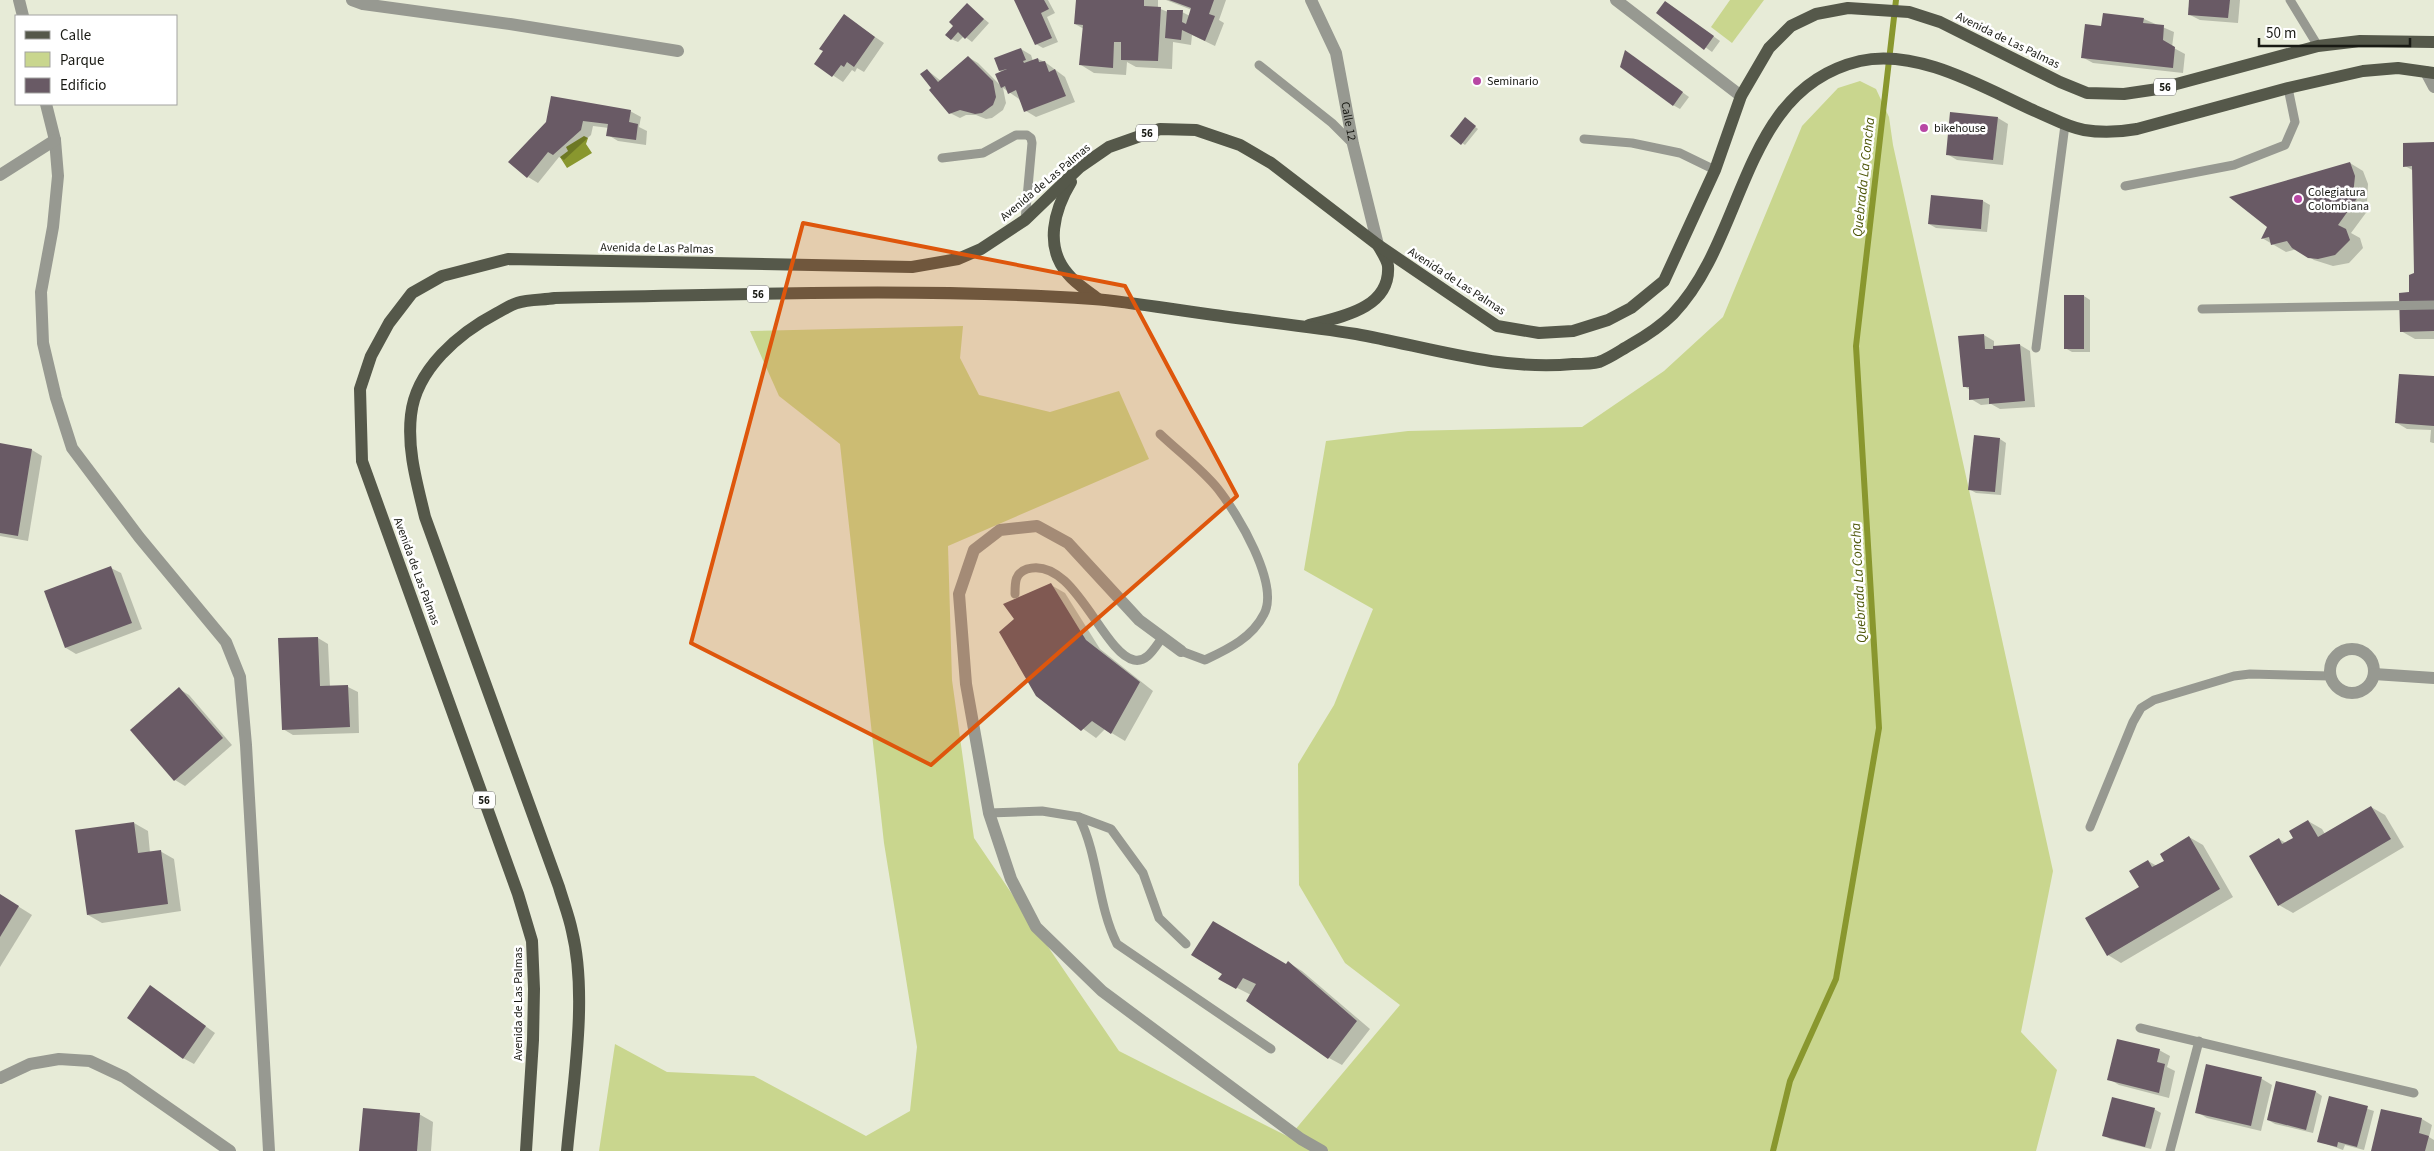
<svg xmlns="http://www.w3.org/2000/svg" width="2434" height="1151" viewBox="0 0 2434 1151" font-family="'Source Sans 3',sans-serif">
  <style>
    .green { fill: #c9d68e }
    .water { fill: #89972e }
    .shadow { fill: #0003 }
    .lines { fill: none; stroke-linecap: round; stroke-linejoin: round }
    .stream { stroke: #89972e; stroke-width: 6 }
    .building { fill: #695a65 }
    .service { stroke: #979991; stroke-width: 9 }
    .minor { stroke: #979991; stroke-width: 12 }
    .primary { stroke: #55584a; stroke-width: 12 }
    .marked { fill: #de560c; fill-opacity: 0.2; stroke: #de560c; stroke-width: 4; stroke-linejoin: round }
    .poi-dot { fill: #b847a4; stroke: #fff; stroke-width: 2 }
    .labels { text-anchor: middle; stroke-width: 5; stroke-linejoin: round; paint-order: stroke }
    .shield { fill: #fff; stroke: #5e5f5a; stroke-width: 1 }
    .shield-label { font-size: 11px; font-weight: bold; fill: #191a14 }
    .street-label { font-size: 12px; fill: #191a14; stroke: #fff }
    .poi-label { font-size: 12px; fill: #191a14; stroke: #fff; text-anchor: start }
    .water-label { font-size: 14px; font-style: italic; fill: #4e5709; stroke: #fff }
  </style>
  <rect width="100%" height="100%" fill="#e7ebd7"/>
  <!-- green -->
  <g class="green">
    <path d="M 1730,0 L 1764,0 L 1732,43 L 1711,27 Z"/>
    <path d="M 1860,81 L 1876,89 L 1889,117 L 1893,145 L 2053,871 L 2021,1032 L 2057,1070 L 2036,1151 L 599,1151 L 615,1044 L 667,1072 L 754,1076 L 866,1136 L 910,1111 L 917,1047 L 884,843 L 840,444 L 779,396 L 750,331 L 963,326 L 960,358 L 979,395 L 1050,412 L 1119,391 L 1149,459 L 948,546 L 952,680 L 974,838 L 1119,1051 L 1289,1137 L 1400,1005 L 1345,963 L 1299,885 L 1298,764 L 1334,705 L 1373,609 L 1304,570 L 1326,441 L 1408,431 L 1582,427 L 1664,371 L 1723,317 L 1802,126 L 1838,88 Z"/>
  </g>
  <!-- water -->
  <path class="water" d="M 584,136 L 588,138 L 586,144 L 592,153 L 567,168 L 560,157 L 568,151 L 566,147 Z"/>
  <!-- shadow -->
  <g class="shadow">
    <path d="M 1017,0 L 1048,0 L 1055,13 L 1047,17 L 1058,42 L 1043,48 L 1036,44 Z"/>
    <path d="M 1077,0 L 1158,0 L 1158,8 L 1168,12 L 1182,12 L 1190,16 L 1192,10 L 1166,0 L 1226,0 L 1219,20 L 1224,23 L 1215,46 L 1192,35 L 1191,45 L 1173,42 L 1172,69 L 1136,67 L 1127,62 L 1126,75 L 1094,73 L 1081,65 L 1084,29 L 1075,24 Z"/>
    <path d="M 2191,0 L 2240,0 L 2238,23 L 2200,20 L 2190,15 Z"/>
    <path d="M 1666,2 L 1720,41 L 1712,52 L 1658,13 Z"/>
    <path d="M 967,5 L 989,23 L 972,42 L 964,36 L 958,42 L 951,39 Z"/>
    <path d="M 844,16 L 884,43 L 864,72 L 857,68 L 855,72 L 852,70 L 843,82 L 816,64 Z"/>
    <path d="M 2144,19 L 2174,32 L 2172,47 L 2185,54 L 2183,73 L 2093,63 L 2082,57 L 2102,27 Z"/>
    <path d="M 1021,49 L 1031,55 L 1033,61 L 1038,59 L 1045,62 L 1065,77 L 1075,102 L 1036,117 L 1026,111 L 1019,99 L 1003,88 L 1006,103 L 1003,110 L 992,118 L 986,119 L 976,115 L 966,115 L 960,118 L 950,113 L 933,88 L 927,70 L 941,81 L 968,57 L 978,63 L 1001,86 L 1001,73 L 996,59 Z"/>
    <path d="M 1626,52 L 1689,97 L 1680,109 L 1673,105 Z"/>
    <path d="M 630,111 L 641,117 L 639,127 L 647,131 L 646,145 L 618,141 L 608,135 L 609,128 L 593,126 L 591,135 L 564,160 L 559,157 L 538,183 L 528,177 L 547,122 Z"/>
    <path d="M 1998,118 L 2008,124 L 2003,165 L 1957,160 L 1947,154 Z"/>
    <path d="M 1468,121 L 1478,129 L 1465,145 L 1452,136 Z"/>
    <path d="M 2434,143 L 2434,339 L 2415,339 L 2401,331 L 2415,274 L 2414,171 L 2405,166 Z"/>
    <path d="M 2350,163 L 2363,171 L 2368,184 L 2367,203 L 2371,206 L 2351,233 L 2360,238 L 2363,248 L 2349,263 L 2333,266 L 2314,260 L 2297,249 L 2286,252 L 2262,238 Z"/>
    <path d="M 1932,197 L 1983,201 L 1990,205 L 1987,232 L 1936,228 L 1929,224 Z"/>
    <path d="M 2084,296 L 2090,300 L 2090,352 L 2072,352 L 2065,348 Z"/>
    <path d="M 1984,335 L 1994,341 L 1994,347 L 2020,345 L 2030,351 L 2035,407 L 2000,409 L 1991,404 L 1981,405 L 1971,399 L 1970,390 L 1964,386 Z"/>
    <path d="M 2434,378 L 2434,443 L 2433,443 L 2430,442 L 2431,430 L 2407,429 L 2397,423 Z"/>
    <path d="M 2000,439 L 2006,443 L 2001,495 L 1976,493 L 1969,489 Z"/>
    <path d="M 0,444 L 32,450 L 42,456 L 28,541 L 0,536 Z"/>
    <path d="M 111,568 L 121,573 L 142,629 L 76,654 L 66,648 Z"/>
    <path d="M 1051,585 L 1065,593 L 1100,649 L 1153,691 L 1125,741 L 1105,729 L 1096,738 L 1037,696 Z"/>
    <path d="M 318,638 L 328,644 L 330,687 L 348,687 L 358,692 L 359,733 L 293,735 L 283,729 Z"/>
    <path d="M 179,689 L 189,695 L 232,745 L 185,786 L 175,780 Z"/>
    <path d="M 2371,807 L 2385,815 L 2404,847 L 2293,913 L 2279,905 L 2279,839 L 2286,843 L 2295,838 L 2308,821 L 2322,829 L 2325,834 Z"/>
    <path d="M 134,823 L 148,831 L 150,853 L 160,851 L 174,859 L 181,911 L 102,923 L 88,915 Z"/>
    <path d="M 2189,837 L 2203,845 L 2233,897 L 2121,963 L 2108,955 L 2140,887 L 2148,861 L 2157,866 L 2165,861 Z"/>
    <path d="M 0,895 L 32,915 L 0,967 Z"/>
    <path d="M 1289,963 L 1302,971 L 1370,1029 L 1342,1065 L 1329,1058 L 1251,995 L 1220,979 L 1287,966 Z"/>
    <path d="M 151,987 L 215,1033 L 194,1064 L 183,1058 Z"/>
    <path d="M 2159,1050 L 2170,1056 L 2167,1067 L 2175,1071 L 2169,1098 L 2119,1085 L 2109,1079 Z"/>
    <path d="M 2207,1066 L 2262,1079 L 2272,1085 L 2261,1131 L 2207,1118 L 2197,1112 Z"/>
    <path d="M 2277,1082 L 2316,1092 L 2322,1096 L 2313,1133 L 2275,1124 L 2268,1120 Z"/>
    <path d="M 2330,1097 L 2374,1111 L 2364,1150 L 2345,1145 L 2343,1150 L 2318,1141 Z"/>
    <path d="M 2154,1109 L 2161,1113 L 2151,1149 L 2110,1139 L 2104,1135 Z"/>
    <path d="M 419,1114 L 433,1122 L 431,1151 L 361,1151 Z"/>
    <path d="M 2422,1119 L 2432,1125 L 2429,1137 L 2434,1140 L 2434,1151 L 2373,1151 Z"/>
  </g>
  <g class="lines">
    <!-- stream -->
    <path class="stream" d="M 1773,1151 L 1790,1081 L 1836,979 L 1879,728 L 1856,346 L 1896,0"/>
  </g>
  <!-- building -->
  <g class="building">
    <path d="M 1014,0 L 1044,0 L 1049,9 L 1041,13 L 1052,38 L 1035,45 Z"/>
    <path d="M 1076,0 L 1144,0 L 1144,6 L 1161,7 L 1158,61 L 1121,60 L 1121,42 L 1114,42 L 1113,68 L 1079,65 L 1083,25 L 1074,24 Z"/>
    <path d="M 1169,0 L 1214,0 L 1209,14 L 1215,16 L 1205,41 L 1182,30 L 1181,40 L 1165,38 L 1167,10 L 1183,10 L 1182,22 L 1186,24 L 1191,8 Z"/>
    <path d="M 2189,0 L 2230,0 L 2228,18 L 2188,15 Z"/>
    <path d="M 1665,1 L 1714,36 L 1704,50 L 1656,13 Z"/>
    <path d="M 967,3 L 984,19 L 965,39 L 958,32 L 951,40 L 945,35 L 953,26 L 949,22 Z"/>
    <path d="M 2103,13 L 2144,18 L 2143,23 L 2164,25 L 2163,40 L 2175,47 L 2173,68 L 2081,58 L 2085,24 L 2101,26 Z"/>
    <path d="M 844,14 L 875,37 L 854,67 L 847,62 L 844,67 L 841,65 L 832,77 L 814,64 L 823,51 L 819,49 Z"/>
    <path d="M 1021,48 L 1026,60 L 1023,61 L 1024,63 L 1038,58 L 1039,62 L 1045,61 L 1049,72 L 1055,69 L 1066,96 L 1024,112 L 1016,90 L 1008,94 L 1005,86 L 1001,88 L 995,74 L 1007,69 L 999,71 L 994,58 Z"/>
    <path d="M 1625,50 L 1683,92 L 1673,106 L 1620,67 Z"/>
    <path d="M 968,56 L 993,81 L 996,97 L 993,105 L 982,113 L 975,114 L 960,110 L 949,114 L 929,90 L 931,88 L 920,74 L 927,69 L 938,82 Z"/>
    <path d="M 551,96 L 631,110 L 629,122 L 638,124 L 636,140 L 606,136 L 608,124 L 583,121 L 581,130 L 553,155 L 548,152 L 527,178 L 508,162 L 546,122 Z"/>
    <path d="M 1950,112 L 1998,117 L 1993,160 L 1946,155 Z"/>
    <path d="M 1465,117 L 1476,126 L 1461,145 L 1450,136 Z"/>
    <path d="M 2434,142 L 2434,331 L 2400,332 L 2399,293 L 2409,292 L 2409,275 L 2414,273 L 2412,166 L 2403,167 L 2403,143 Z"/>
    <path d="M 2350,162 L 2355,176 L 2353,195 L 2358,197 L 2338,225 L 2346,229 L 2350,240 L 2335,255 L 2318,259 L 2308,258 L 2292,248 L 2287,241 L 2271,245 L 2269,237 L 2261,239 L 2267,227 L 2229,197 Z"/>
    <path d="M 1931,195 L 1983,200 L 1981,229 L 1928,224 Z"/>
    <rect x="2064" y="295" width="20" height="54"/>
    <path d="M 1984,334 L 1985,349 L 1993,349 L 1993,346 L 2020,344 L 2025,401 L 1989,404 L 1989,398 L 1969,400 L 1969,387 L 1963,387 L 1958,336 Z"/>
    <path d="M 2399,374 L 2434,376 L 2434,426 L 2395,423 Z"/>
    <path d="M 1974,435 L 2000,438 L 1995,492 L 1968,490 Z"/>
    <path d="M 0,443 L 32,449 L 18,536 L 0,533 Z"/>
    <path d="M 111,566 L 132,623 L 65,648 L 44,591 Z"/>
    <path d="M 1051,583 L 1086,640 L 1140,682 L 1111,734 L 1092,721 L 1081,731 L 1036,696 L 999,632 L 1014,619 L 1003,604 Z"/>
    <path d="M 318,637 L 320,686 L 348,685 L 350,727 L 282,730 L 278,638 Z"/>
    <path d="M 179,687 L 223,738 L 174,781 L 130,730 Z"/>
    <path d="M 2371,806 L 2391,839 L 2278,906 L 2249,856 L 2279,838 L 2282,844 L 2293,838 L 2289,831 L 2308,820 L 2318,837 Z"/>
    <path d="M 134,822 L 138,853 L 161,850 L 168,904 L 87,915 L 75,830 Z"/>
    <path d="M 2189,836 L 2220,889 L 2107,956 L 2085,918 L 2139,887 L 2129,871 L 2148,860 L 2152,867 L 2164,861 L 2160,854 Z"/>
    <path d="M 0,894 L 19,906 L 0,937 Z"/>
    <path d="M 1213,921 L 1286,964 L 1288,961 L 1357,1021 L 1328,1059 L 1246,1001 L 1256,984 L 1243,978 L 1236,989 L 1218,979 L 1222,974 L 1191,955 Z"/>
    <path d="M 150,985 L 206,1026 L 183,1059 L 127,1018 Z"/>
    <path d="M 2117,1039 L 2160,1049 L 2157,1062 L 2165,1064 L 2159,1093 L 2107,1080 Z"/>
    <path d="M 2206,1064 L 2262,1077 L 2251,1126 L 2195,1113 Z"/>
    <path d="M 2276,1081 L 2316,1091 L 2306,1130 L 2267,1120 Z"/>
    <path d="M 2329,1096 L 2368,1106 L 2357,1147 L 2338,1142 L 2337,1147 L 2317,1142 Z"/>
    <path d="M 2112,1097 L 2155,1108 L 2145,1147 L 2102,1136 Z"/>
    <path d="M 363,1108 L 420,1113 L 417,1151 L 359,1151 Z"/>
    <path d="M 2381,1109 L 2422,1118 L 2419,1133 L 2429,1136 L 2425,1151 L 2371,1151 Z"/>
  </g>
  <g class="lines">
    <!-- service -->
    <g class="service">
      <path d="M 2290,0 L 2318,46"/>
      <path d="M 1259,65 L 1332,123 L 1353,144"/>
      <path d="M 1584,139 L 1632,143 L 1680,153 L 1715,170"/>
      <path d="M 942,158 L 983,153 L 1016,135 L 1027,135 L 1031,138 L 1032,143 L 1025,220"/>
      <path d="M 2125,186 L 2234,165 L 2285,145 L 2295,122 L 2288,88"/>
      <path d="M 2202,309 L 2434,305"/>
      <path d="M 2036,348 L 2065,125"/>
      <path d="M 1160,434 C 1179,452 1202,469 1218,489 C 1237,513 1280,584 1264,614 C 1252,638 1228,649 1205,660 L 1181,651"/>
      <path d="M 1015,594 C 1015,582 1015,573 1027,569 C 1074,555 1102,653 1134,660 C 1147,663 1155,647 1162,638"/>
      <path d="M 989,813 L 1042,811 L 1079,817 C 1099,857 1097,904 1117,944 L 1271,1049"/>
      <path d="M 1079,817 L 1111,829 L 1143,873 L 1159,918 L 1186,944"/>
      <path d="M 2090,827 L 2133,722 L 2141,708 L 2154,700 L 2234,676 L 2250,674 L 2330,676"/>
      <path d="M 2140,1028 L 2414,1093"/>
      <path d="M 2170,1151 L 2199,1041"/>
    </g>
    <!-- minor -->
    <g class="minor">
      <path d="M 19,0 L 23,16"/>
      <path d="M 352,0 L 363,4 L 510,24 L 678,51"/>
      <path id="s1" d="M 1311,0 L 1336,53 L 1353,144 L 1378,245"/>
      <path d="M 1616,0 L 1741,96"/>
      <path d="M 2426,72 L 2434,87"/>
      <path d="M 46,104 L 55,140 L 58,176 L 53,227 L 41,292 L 43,343 L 56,398 L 72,448 L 139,537 L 226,642 L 240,677 L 246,745 L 269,1151"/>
      <path d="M 0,175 L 55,140"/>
      <circle cx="2352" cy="671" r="22"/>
      <path d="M 1181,651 L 1139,620 L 1068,543 L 1037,526 L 1000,530 L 974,550 L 959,594 L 966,684 L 989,813 L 1011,879 L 1036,927 L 1102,991 L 1301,1139 L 1322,1151"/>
      <path d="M 2374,674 L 2434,678"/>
      <path d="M 0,1078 L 30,1064 L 59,1059 L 90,1061 L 124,1077 L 230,1151"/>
    </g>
    <!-- primary -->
    <g class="primary">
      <path d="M 1071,182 C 1054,210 1044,247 1068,274 C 1076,284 1088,291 1098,299"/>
      <path d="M 1309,325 C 1340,317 1391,309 1388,266 C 1387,259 1381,251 1378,245"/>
      <path d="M 526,1151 L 533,1040 L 534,989 L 532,941 L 518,894 L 362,461 L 360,389 L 371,356 L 389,323 L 412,293 L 442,276 L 508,259 L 912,267 L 958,259 L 981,249 L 1025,220 L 1080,167 L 1109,147 L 1160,129 L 1196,130 L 1240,145 L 1271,163 L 1378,245 L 1497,326 L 1539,333 L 1573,331 L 1608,320 L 1631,308 L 1664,281 L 1715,170 L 1741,96 L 1769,48 L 1791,26 L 1816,14 L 1848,8 L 1909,12 L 1940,22 L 2060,82 L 2087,93 L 2124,94 L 2158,89 L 2318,46 L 2360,41 L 2434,42"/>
      <path d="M 567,1151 C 573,1084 588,996 572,931 C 569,916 563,901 559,887 L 425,517 C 417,483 407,450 411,415 C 416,369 459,333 497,313 C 503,310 510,305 517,303 C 529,299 543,300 555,298 C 734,295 914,287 1093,299 C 1131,302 1169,309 1207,314 C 1256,321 1306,326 1356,334 C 1428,347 1499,371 1573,364 C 1581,364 1592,364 1599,362 C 1610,358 1621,350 1630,345 C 1646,336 1660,327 1673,314 C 1747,237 1740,89 1860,61 C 1918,48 1984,88 2035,111 C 2052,118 2067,127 2084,130 C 2102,133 2120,132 2137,129 L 2288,88 L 2363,71 L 2398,68 L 2434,73"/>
    </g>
  </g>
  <!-- marked area -->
  <path class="marked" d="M 803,223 L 1125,286 L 1237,496 L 931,765 L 691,643 Z"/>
  <!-- markers -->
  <g class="poi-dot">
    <circle cx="1477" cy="81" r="5"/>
    <circle cx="1924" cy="128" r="5"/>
    <circle cx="2298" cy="199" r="5"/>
  </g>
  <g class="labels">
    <!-- shield labels -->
    <g class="shield">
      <rect x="2154" y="78.5" width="22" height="17" rx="4"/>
      <rect x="1136" y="124.5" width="22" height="17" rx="4"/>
      <rect x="747" y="285.5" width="22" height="17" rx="4"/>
      <rect x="473" y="791.5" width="22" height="17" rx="4"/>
    </g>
    <g class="shield-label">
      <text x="2165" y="91">56</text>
      <text x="1147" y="137">56</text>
      <text x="758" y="298">56</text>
      <text x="484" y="804">56</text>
    </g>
    <!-- street labels -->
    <g class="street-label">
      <text transform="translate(2008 40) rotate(26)" y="4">Avenida de Las Palmas</text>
      <text dy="4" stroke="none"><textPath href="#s1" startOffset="128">Calle 12</textPath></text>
      <text transform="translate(1045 182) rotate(-40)" y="4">Avenida de Las Palmas</text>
      <text transform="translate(657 248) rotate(1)" y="4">Avenida de Las Palmas</text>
      <text transform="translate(1457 281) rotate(33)" y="4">Avenida de Las Palmas</text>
      <text transform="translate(417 571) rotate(70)" y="4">Avenida de Las Palmas</text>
      <text transform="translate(518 1004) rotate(-90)" y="4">Avenida de Las Palmas</text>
    </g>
    <!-- poi labels -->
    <g class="poi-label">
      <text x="1487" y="85">Seminario</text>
      <text x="1934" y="132">bikehouse</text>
      <text x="2308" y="196">Colegiatura<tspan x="2308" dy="14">Colombiana</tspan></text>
    </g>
    <!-- water labels -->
    <g class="water-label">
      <text transform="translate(1863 177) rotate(-84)" y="5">Quebrada La Concha</text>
      <text transform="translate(1858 583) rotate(-93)" y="5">Quebrada La Concha</text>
    </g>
  </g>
  <!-- legend -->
  <rect x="15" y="15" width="162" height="90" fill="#ffffff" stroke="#a3a3a1"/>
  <rect x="25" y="31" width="25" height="8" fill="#55584a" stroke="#a3a3a1"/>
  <text x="60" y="40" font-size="15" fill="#191a14">Calle</text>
  <rect x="25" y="52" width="25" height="15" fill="#c9d68e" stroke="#a3a3a1"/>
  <text x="60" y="65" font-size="15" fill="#191a14">Parque</text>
  <rect x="25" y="78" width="25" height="15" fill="#695a65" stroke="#a3a3a1"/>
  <text x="60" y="90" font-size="15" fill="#191a14">Edificio</text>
  <!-- scale -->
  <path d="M2259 38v8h151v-8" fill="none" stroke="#191a14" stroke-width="2.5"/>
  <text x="2266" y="38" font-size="15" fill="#191a14" stroke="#ffffff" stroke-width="4" paint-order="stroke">50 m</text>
</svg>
